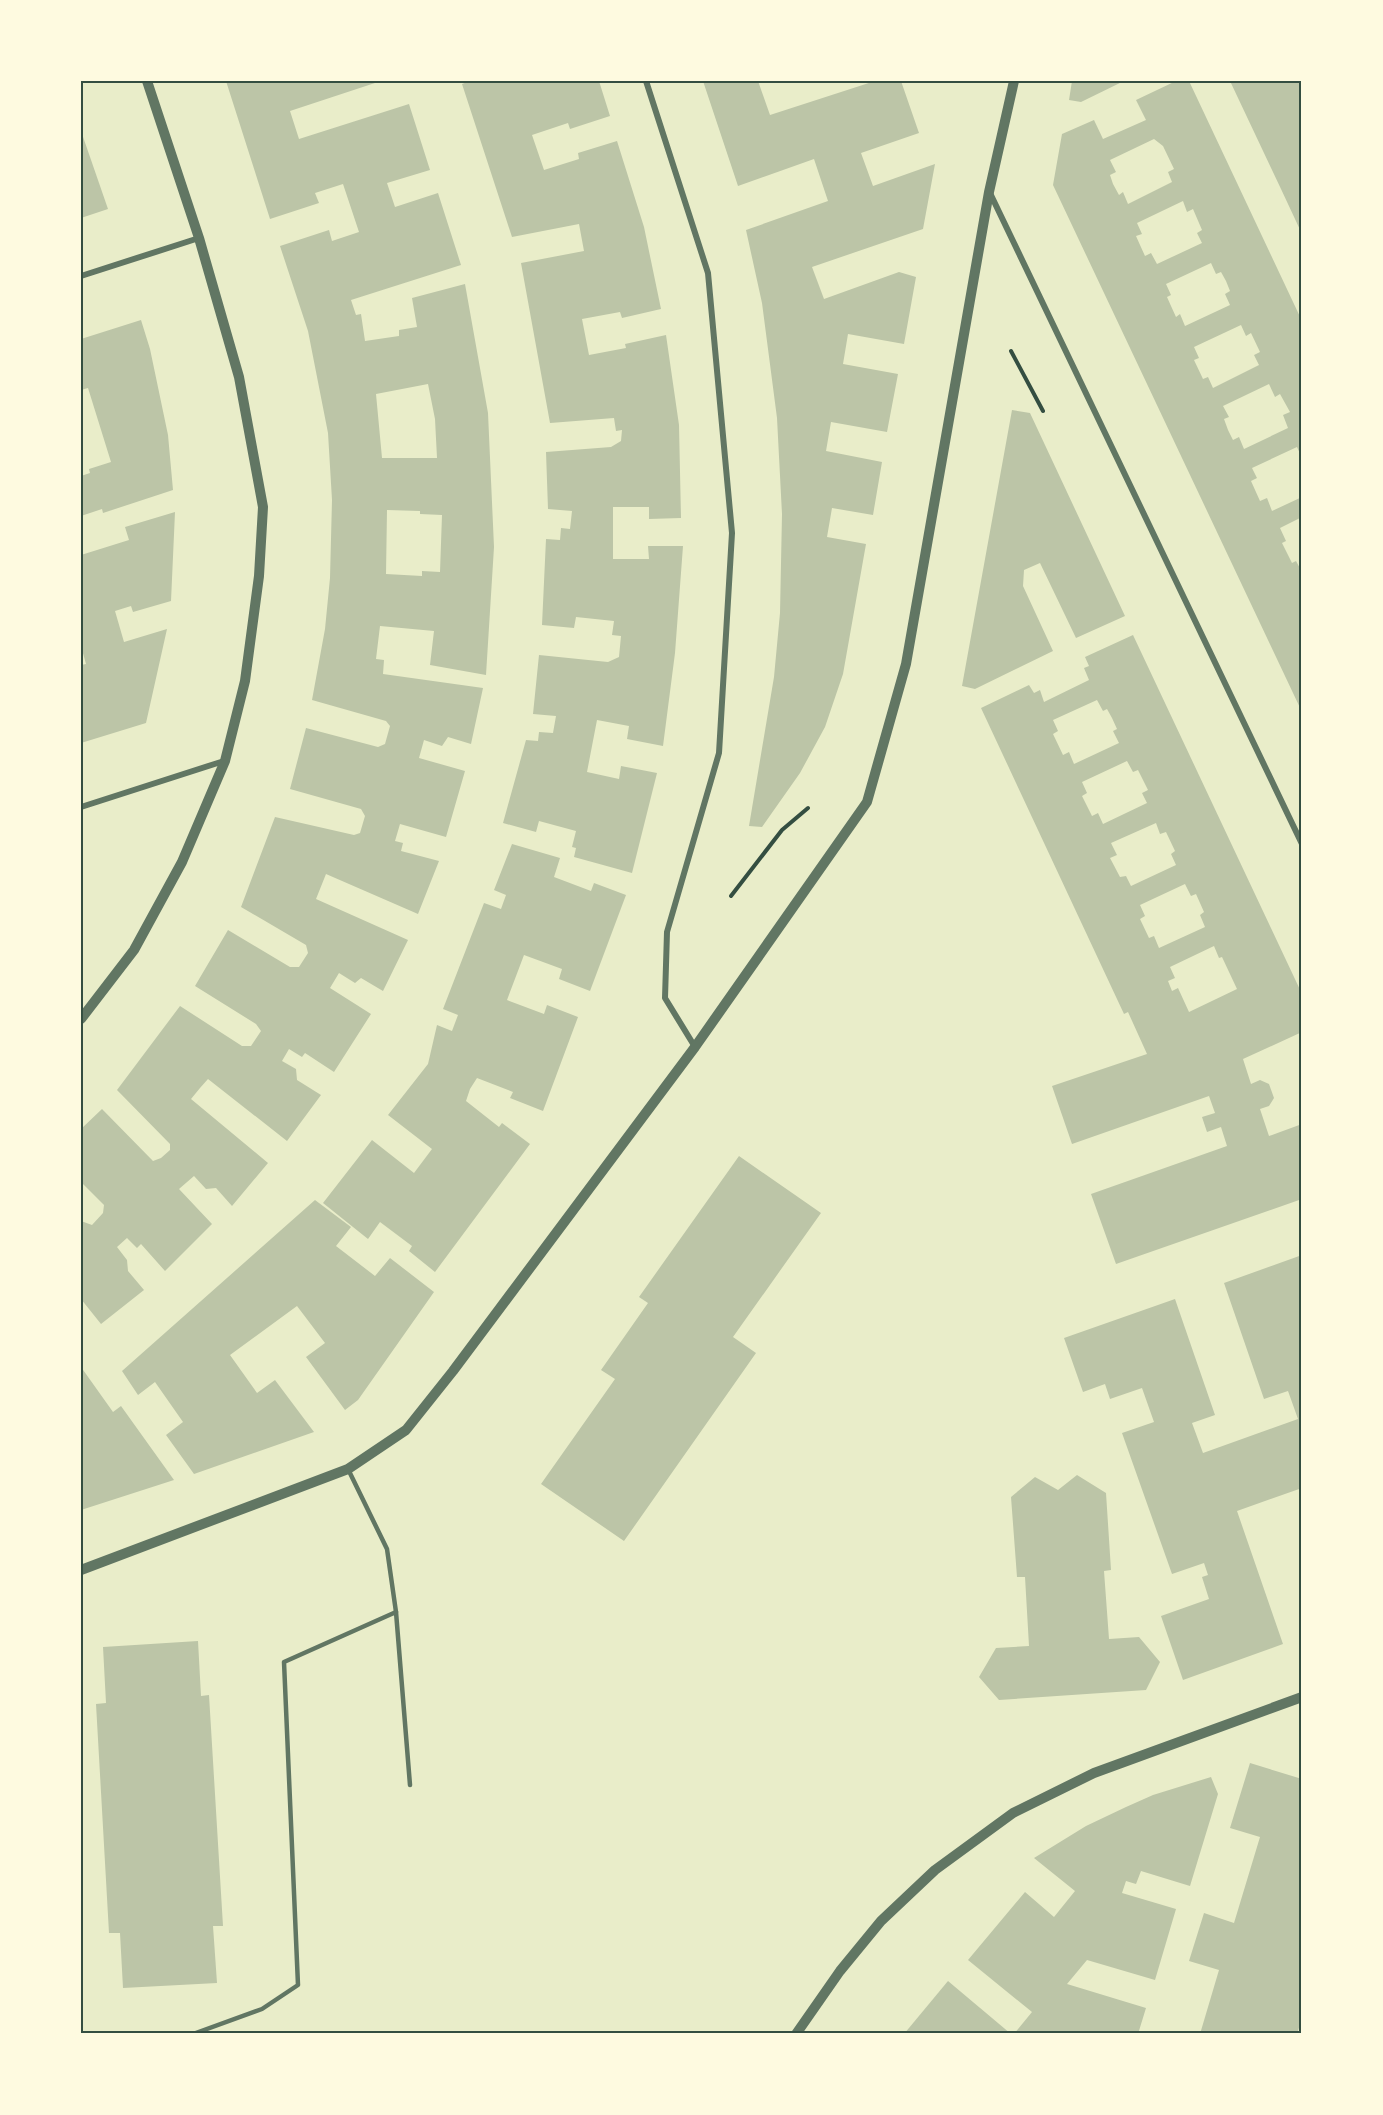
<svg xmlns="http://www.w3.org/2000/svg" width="1383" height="2115" viewBox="0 0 1383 2115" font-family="'Alegreya Sans',sans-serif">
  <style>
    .building { fill: #bcc5a7; fill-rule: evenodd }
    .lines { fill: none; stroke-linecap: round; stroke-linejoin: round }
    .path { stroke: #344e41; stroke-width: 4 }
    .service { stroke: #617663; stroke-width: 4.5 }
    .minor { stroke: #617663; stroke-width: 6 }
    .tertiary { stroke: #617663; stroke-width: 10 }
    .neatline { fill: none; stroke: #344e41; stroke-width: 2 }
  </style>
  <rect width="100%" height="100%" fill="#e9edc9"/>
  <!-- building -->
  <g class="building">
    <path d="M 226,81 L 381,81 L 290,111 L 299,139 L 409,104 L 430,170 L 387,183 L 395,207 L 438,193 L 461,265 L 351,300 L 356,315 L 361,314 L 365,341 L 399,336 L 399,330 L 417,327 L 412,298 L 465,284 L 488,413 L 494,547 L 486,675 L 430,665 L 434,631 L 380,626 L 376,659 L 384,660 L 383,674 L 483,688 L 471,744 L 448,737 L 442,746 L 424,740 L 419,758 L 465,771 L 446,837 L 400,824 L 395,841 L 403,843 L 401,851 L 439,861 L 418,914 L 326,874 L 316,899 L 408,940 L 383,991 L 361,978 L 355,983 L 339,973 L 330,988 L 371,1014 L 334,1072 L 305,1053 L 302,1057 L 289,1049 L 282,1061 L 296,1069 L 297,1080 L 321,1095 L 287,1141 L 208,1079 L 200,1088 L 191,1099 L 268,1163 L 232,1206 L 216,1188 L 206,1189 L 194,1176 L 179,1189 L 212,1224 L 165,1271 L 141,1244 L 137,1248 L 127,1238 L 117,1247 L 127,1260 L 128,1271 L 144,1290 L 101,1324 L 81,1299 L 81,1221 L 92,1225 L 103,1213 L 104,1205 L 81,1182 L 81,1129 L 102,1109 L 153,1161 L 161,1158 L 170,1150 L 170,1144 L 117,1090 L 180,1006 L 242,1046 L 251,1046 L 261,1031 L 256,1024 L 195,986 L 228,930 L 290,967 L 299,967 L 308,953 L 306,945 L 241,907 L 275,817 L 354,835 L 360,833 L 365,816 L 361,809 L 290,789 L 306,728 L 378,747 L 385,744 L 390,726 L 386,721 L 312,700 L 325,629 L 330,578 L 332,500 L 328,433 L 308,331 L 280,246 L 329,230 L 332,241 L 359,232 L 343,184 L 315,193 L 319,203 L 270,219 ZM 428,384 L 435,419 L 437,458 L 382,458 L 376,394 ZM 387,510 L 420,511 L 420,514 L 442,515 L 440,572 L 422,571 L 422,576 L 386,574 Z"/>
    <path d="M 470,81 L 599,81 L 610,116 L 570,129 L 568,123 L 532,135 L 544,170 L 579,159 L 578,153 L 617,141 L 644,227 L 661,309 L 622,318 L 620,312 L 582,319 L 589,355 L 626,348 L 625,344 L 666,335 L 679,425 L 681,518 L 649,519 L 649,507 L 613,507 L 613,559 L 649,559 L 648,546 L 683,546 L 675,653 L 663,746 L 627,739 L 629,726 L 597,720 L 587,772 L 619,779 L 621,766 L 657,773 L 632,873 L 574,857 L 576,848 L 572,847 L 576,831 L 539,821 L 536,832 L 503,823 L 526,740 L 538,741 L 539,732 L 553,733 L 556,716 L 533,714 L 539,655 L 608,662 L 619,657 L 621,636 L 612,635 L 614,621 L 576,617 L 574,628 L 542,625 L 546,539 L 560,540 L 561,528 L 570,529 L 572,511 L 548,509 L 546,452 L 611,447 L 621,441 L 622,430 L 616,431 L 614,418 L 550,423 L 521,263 L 584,251 L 579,224 L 512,237 L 462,84 Z"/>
    <path d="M 703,81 L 758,81 L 770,115 L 875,81 L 901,81 L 919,133 L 861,153 L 873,186 L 935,164 L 923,229 L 812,267 L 824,299 L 899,272 L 916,277 L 904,344 L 848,334 L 843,364 L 898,374 L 887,432 L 831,422 L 826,451 L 882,462 L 873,515 L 832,508 L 827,537 L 866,544 L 843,674 L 825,727 L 800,773 L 762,827 L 749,826 L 774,677 L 780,613 L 782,514 L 777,418 L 762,303 L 746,230 L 828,201 L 814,159 L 738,186 Z"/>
    <path d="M 1072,81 L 1124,81 L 1081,102 L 1069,100 Z"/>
    <path d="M 1176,81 L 1189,81 L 1302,321 L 1302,458 L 1297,447 L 1252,468 L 1257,478 L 1251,481 L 1260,501 L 1267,498 L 1272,511 L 1302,497 L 1302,517 L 1280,528 L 1286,541 L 1282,543 L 1292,563 L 1296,561 L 1302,572 L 1302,712 L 1053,185 L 1062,134 L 1094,120 L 1103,139 L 1146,120 L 1136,100 ZM 1154,139 L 1163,146 L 1174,169 L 1168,172 L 1172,182 L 1128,204 L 1123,192 L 1119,195 L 1113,184 L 1110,175 L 1116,172 L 1110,160 ZM 1183,201 L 1187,212 L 1193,209 L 1202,230 L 1197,233 L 1202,243 L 1157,264 L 1151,253 L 1145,256 L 1140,245 L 1136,236 L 1142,234 L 1137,223 ZM 1211,263 L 1216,274 L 1221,272 L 1226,281 L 1230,291 L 1225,294 L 1230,305 L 1185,326 L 1180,314 L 1176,317 L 1171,306 L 1167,297 L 1171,295 L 1166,284 ZM 1241,325 L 1246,336 L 1251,333 L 1260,352 L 1254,355 L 1259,365 L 1213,388 L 1208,377 L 1203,379 L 1194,360 L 1199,358 L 1194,347 ZM 1269,384 L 1275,397 L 1280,394 L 1290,412 L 1283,415 L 1288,428 L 1244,449 L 1239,437 L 1233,440 L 1228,430 L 1224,419 L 1229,417 L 1223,406 Z"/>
    <path d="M 1230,81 L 1302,81 L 1302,234 L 1281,189 Z"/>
    <path d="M 81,131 L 108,209 L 81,218 Z"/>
    <path d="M 141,320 L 150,349 L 168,435 L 173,490 L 103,513 L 102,509 L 81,516 L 81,476 L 90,473 L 89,469 L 111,462 L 88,388 L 81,390 L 81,339 Z"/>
    <path d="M 1012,410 L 1030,413 L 1125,616 L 1076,638 L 1040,563 L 1024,570 L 1023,586 L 1053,651 L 975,689 L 962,686 Z"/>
    <path d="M 175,512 L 171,601 L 133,612 L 131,606 L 115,611 L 124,642 L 167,629 L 146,723 L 81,743 L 81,665 L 86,664 L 81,646 L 81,555 L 129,540 L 125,527 Z"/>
    <path d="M 1133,635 L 1302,994 L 1302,1032 L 1243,1059 L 1251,1084 L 1260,1080 L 1269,1084 L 1274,1098 L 1269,1106 L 1260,1109 L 1269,1136 L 1302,1124 L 1302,1199 L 1116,1264 L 1091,1194 L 1227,1146 L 1221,1127 L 1207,1132 L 1202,1117 L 1215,1113 L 1209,1096 L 1072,1144 L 1052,1086 L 1147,1054 L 1128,1012 L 1124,1014 L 981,708 L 1029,685 L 1034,693 L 1040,690 L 1044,702 L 1089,680 L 1084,668 L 1089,666 L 1085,657 ZM 1097,700 L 1103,711 L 1107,709 L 1112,718 L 1117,729 L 1113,731 L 1119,743 L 1074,764 L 1069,752 L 1063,755 L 1053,734 L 1058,731 L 1053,720 ZM 1127,761 L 1133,772 L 1138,770 L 1148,790 L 1142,793 L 1147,803 L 1103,824 L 1098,813 L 1092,816 L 1082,796 L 1087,793 L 1082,782 ZM 1156,823 L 1160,834 L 1166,832 L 1175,851 L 1171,854 L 1176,865 L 1131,886 L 1126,876 L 1120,877 L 1110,858 L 1117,855 L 1111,843 ZM 1185,884 L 1191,896 L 1196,894 L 1204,912 L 1200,915 L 1205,927 L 1159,948 L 1154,936 L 1149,938 L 1140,919 L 1145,916 L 1140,905 ZM 1214,946 L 1219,958 L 1222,957 L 1237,989 L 1189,1012 L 1178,988 L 1172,991 L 1168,981 L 1175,978 L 1170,967 Z"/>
    <path d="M 512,844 L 560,858 L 554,877 L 591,891 L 594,883 L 626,895 L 590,991 L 559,979 L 562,969 L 524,955 L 507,1000 L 544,1014 L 547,1005 L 578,1017 L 543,1111 L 510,1098 L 513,1092 L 477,1078 L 470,1089 L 466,1101 L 499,1127 L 502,1123 L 530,1144 L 435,1272 L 409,1251 L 412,1246 L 380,1222 L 368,1239 L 323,1203 L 372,1140 L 414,1173 L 432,1149 L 388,1115 L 428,1064 L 437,1025 L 452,1031 L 458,1015 L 443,1009 L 484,903 L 501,909 L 506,895 L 494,890 Z"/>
    <path d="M 739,1156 L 821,1213 L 733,1337 L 756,1353 L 624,1541 L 541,1484 L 615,1379 L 601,1370 L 648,1303 L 639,1297 Z"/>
    <path d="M 315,1200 L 351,1227 L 336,1246 L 375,1276 L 390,1258 L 434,1292 L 358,1400 L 345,1410 L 306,1357 L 325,1343 L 297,1306 L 230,1355 L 257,1393 L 275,1380 L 314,1432 L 194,1474 L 166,1435 L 183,1422 L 155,1382 L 138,1395 L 122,1371 Z"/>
    <path d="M 1302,1255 L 1302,1488 L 1237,1511 L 1283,1644 L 1183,1680 L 1161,1616 L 1209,1599 L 1202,1577 L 1208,1575 L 1204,1563 L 1172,1574 L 1122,1433 L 1154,1422 L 1142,1388 L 1110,1399 L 1105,1384 L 1083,1392 L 1064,1338 L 1175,1299 L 1215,1415 L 1192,1423 L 1203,1453 L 1298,1419 L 1288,1391 L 1264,1399 L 1224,1283 Z"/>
    <path d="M 81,1367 L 113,1412 L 121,1406 L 174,1480 L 81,1510 Z"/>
    <path d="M 1077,1475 L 1106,1493 L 1111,1570 L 1104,1571 L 1109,1639 L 1139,1637 L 1160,1662 L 1146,1690 L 999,1700 L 979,1677 L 996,1648 L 1029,1646 L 1025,1577 L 1017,1577 L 1011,1497 L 1035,1477 L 1058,1490 Z"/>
    <path d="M 198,1641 L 201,1696 L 209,1695 L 223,1926 L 213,1926 L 217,1983 L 123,1988 L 120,1933 L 109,1933 L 96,1704 L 106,1703 L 103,1647 Z"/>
    <path d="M 1250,1763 L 1302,1779 L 1302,2018 L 1297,2034 L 1200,2034 L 1219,1970 L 1189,1961 L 1204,1913 L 1234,1923 L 1260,1837 L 1230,1828 Z"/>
    <path d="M 1211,1777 L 1218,1794 L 1190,1886 L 1141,1871 L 1136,1884 L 1126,1881 L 1122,1893 L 1176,1909 L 1155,1980 L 1087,1960 L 1067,1984 L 1146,2008 L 1138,2034 L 1014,2034 L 1032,2012 L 968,1960 L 1025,1892 L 1054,1917 L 1075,1891 L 1034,1858 L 1086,1826 L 1126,1807 L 1153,1795 Z"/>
    <path d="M 948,1981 L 1011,2034 L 904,2034 Z"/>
  </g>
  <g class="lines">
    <!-- path -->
    <g class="path">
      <path d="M 1011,351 L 1043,411"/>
      <path d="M 731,896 L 782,830 L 808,808"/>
    </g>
    <!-- service -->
    <g class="service">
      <path d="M 348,1469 L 387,1549 L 396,1612"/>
      <path d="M 193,2034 L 262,2009 L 298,1985 L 284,1662 L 396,1612 L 410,1785"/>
    </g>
    <!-- minor -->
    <g class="minor">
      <path d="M 646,81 L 708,273 L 732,533 L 719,753 L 667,932 L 665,998 L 695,1047"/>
      <path d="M 990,193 L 1302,844"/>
      <path d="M 81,276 L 199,238"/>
      <path d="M 81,807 L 224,761"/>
    </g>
    <!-- tertiary -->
    <g class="tertiary">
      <path d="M 81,1019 L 134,950 L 182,862 L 225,761 L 245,681 L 259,576 L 263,507 L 239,377 L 199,238 L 147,81"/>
      <path d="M 81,1570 L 348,1469 L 406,1430 L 453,1371 L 695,1047 L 867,802 L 906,664 L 989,192 L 1014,81"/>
      <path d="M 796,2034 L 840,1971 L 881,1921 L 935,1870 L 1013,1813 L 1094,1773 L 1302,1697"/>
    </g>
  </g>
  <!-- border -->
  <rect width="1383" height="2115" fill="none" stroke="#fefae0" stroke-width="165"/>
  <rect x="82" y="82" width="1218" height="1950" class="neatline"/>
</svg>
